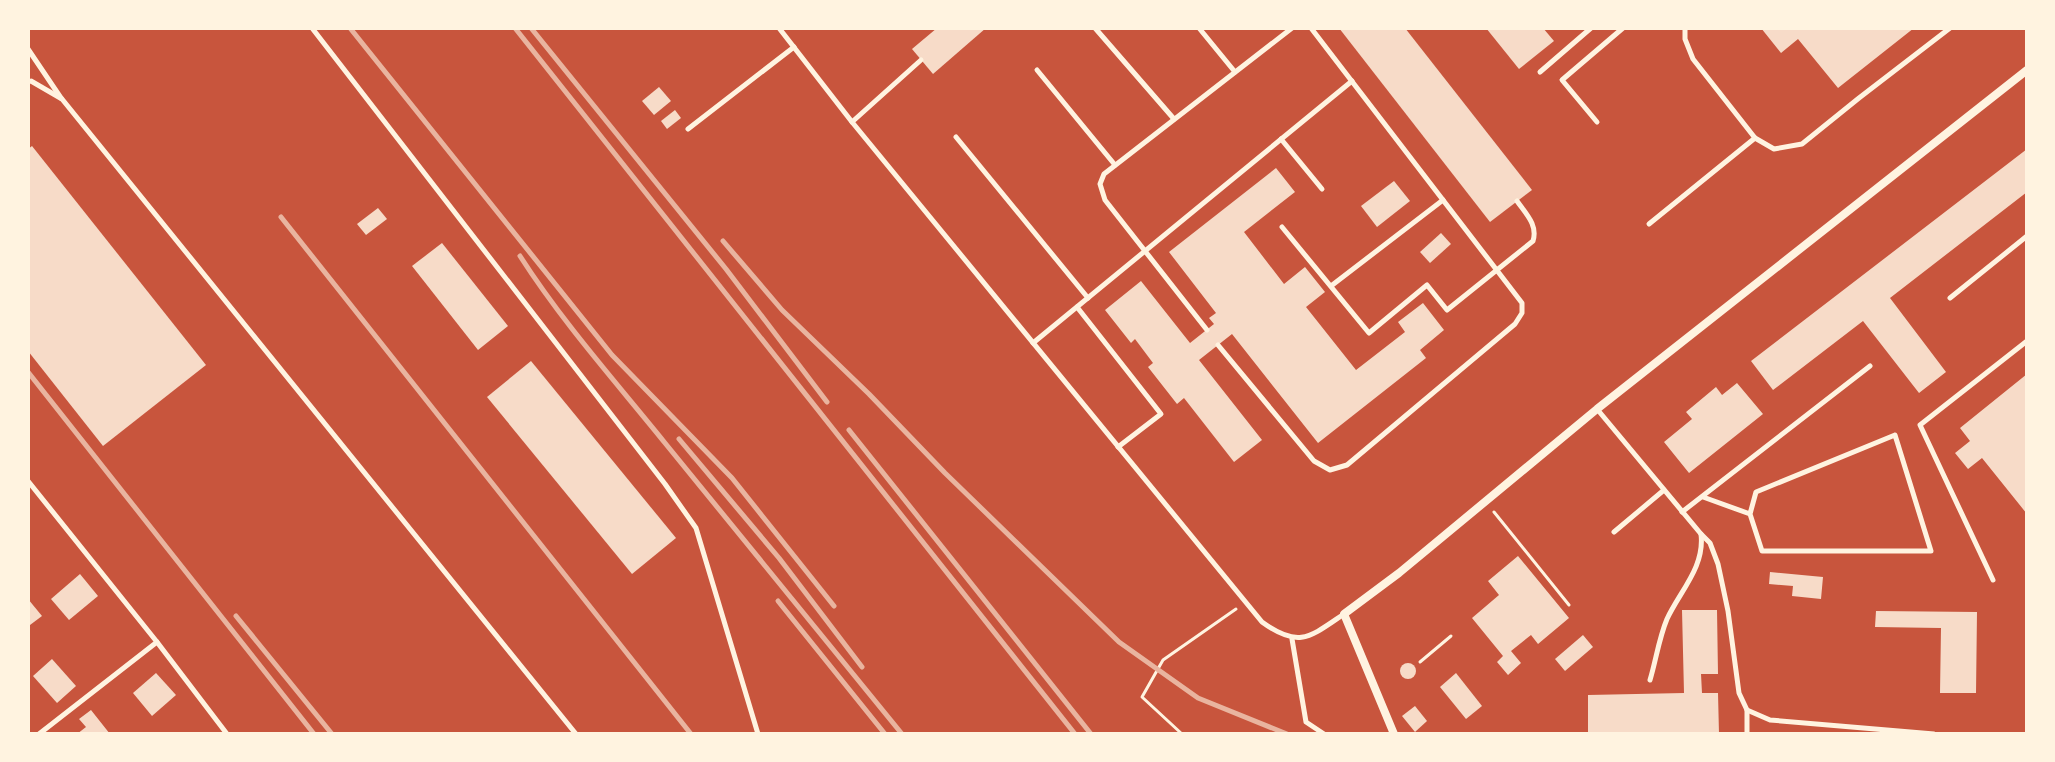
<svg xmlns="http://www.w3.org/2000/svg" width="2055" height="762" viewBox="0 0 2055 762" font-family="'DM Sans',sans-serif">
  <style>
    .building { fill: #f7dbc8 }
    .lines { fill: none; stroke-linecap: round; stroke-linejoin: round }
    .path { stroke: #fff3e0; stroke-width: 3 }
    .service { stroke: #fff3e0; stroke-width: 5 }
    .minor { stroke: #fff3e0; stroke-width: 8 }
    .rail { stroke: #e9b49f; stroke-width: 5 }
  </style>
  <rect width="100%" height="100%" fill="#c8553d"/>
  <!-- building -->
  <g class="building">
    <path d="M 937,28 L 986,28 L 933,74 L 912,49 Z"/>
    <path d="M 1339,28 L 1405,28 L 1532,190 L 1490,222 Z"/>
    <path d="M 1486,28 L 1543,28 L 1554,41 L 1519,69 Z"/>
    <path d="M 1761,28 L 1914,28 L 1838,88 L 1798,39 L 1781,53 Z"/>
    <path d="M 659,87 L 671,101 L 654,115 L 642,101 Z"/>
    <path d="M 675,110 L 681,118 L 667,129 L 661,121 Z"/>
    <path d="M 32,146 L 206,365 L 103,446 L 28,351 L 28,149 Z"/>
    <path d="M 2027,149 L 2027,192 L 1890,298 L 1946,372 L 1919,393 L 1863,321 L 1773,390 L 1751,361 Z"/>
    <path d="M 1276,168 L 1295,192 L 1244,232 L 1284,284 L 1305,267 L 1325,292 L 1306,307 L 1356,370 L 1405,332 L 1398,322 L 1423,303 L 1444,330 L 1420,350 L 1426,358 L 1318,443 L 1232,334 L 1199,360 L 1262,440 L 1234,462 L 1184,398 L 1177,404 L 1148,367 L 1153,363 L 1135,339 L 1131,343 L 1105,310 L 1141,281 L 1190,343 L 1214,324 L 1209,318 L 1216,313 L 1169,252 Z"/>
    <path d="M 1394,181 L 1410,201 L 1377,227 L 1361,206 Z"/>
    <path d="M 378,208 L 387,219 L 366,235 L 357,224 Z"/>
    <path d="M 1441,233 L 1451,244 L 1430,263 L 1420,252 Z"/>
    <path d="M 442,243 L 508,326 L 478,350 L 412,266 Z"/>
    <path d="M 531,361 L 676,538 L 632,574 L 487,397 Z"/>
    <path d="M 2027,374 L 2027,514 L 1982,458 L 1968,469 L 1955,453 L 1970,441 L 1960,428 Z"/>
    <path d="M 1737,383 L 1763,414 L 1689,473 L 1664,442 L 1692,419 L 1686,412 L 1716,387 L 1722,395 Z"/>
    <path d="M 1518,556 L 1569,618 L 1538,644 L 1531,635 L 1511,651 L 1521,663 L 1508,675 L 1497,662 L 1503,656 L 1472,618 L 1499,595 L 1488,581 Z"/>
    <path d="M 1770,572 L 1823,577 L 1821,599 L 1792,596 L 1793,586 L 1769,584 Z"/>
    <path d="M 80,574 L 98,596 L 69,620 L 51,599 Z"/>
    <path d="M 28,599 L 42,616 L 30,625 L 28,623 Z"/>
    <path d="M 1682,610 L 1717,610 L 1718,674 L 1701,674 L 1702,693 L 1718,693 L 1719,734 L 1588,734 L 1588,695 L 1684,693 Z"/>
    <path d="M 1876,611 L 1977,612 L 1976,693 L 1940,693 L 1941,628 L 1875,627 Z"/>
    <path d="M 1583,635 L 1593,647 L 1565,671 L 1555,659 Z"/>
    <path d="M 52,659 L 76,686 L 57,703 L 33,676 Z"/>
    <circle cx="1408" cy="671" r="8"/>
    <path d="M 156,673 L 176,695 L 152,716 L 133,693 Z"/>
    <path d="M 1456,673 L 1482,706 L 1466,719 L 1440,687 Z"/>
    <path d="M 1415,706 L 1427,721 L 1415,732 L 1402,716 Z"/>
    <path d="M 91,710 L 110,734 L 77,734 L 86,727 L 79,719 Z"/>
  </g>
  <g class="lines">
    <!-- path -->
    <g class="path">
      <path d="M 1494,512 L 1569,605"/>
      <path d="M 1420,662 L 1451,636"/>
      <path d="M 1182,734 L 1142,697 L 1163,660 L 1236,609"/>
    </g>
    <!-- service -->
    <g class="service">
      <path d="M 312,28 L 665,484 L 696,528 L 758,734"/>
      <path d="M 779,28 L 852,122 L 1262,622 C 1299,649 1310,637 1344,614"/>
      <path d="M 1095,28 L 1174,119"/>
      <path d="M 1199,28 L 1235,72"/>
      <path d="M 1685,28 L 1685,39 L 1693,59 L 1755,138 L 1774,149 L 1802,144 L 1859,98 L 1950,28"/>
      <path d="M 28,49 L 61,98"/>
      <path d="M 1037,70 L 1115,165"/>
      <path d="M 1540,72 L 1591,28"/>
      <path d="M 28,82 L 31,81 L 62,99 L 576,734"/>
      <path d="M 852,122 L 921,60"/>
      <path d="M 1597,122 L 1562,80 L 1623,28"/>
      <path d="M 688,129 L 794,47"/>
      <path d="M 956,137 L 1088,298"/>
      <path d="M 1281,139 L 1322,189"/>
      <path d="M 1649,224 L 1755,138"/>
      <path d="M 1282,227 L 1369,333 L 1427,285 L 1447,310 L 1533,241 C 1538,225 1526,214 1517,201"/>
      <path d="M 1331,286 L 1443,200"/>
      <path d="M 1950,298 L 2027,236"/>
      <path d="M 1077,307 L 1161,414 L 1118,447"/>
      <path d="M 1207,330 L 1105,200 L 1100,184 L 1104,174 L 1292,28"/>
      <path d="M 1033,343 L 1352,81"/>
      <path d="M 1218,345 L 1314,461 L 1330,470 L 1347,465 L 1515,324 L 1522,313 L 1522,303 L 1311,28"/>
      <path d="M 1597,409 L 1701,534 C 1705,567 1680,591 1667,619 C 1659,638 1656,660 1650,680"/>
      <path d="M 28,481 L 157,642 L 227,734"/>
      <path d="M 1703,497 L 1750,514 L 1762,551 L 1931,551 L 1895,435 L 1756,492 L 1750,514"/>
      <path d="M 1682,512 L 1870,366"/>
      <path d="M 1614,532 L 1664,490"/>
      <path d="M 1701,534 L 1710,543 L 1718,564 L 1728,611 L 1739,693 L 1747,710 L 1770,720 L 1934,734"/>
      <path d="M 1993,580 L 1920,425 L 2027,341"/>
      <path d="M 1292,639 L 1306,722 L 1324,734"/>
      <path d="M 39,734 L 157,642"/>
      <path d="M 1747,734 L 1747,710"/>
    </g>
    <!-- minor -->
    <path class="minor" d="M 1394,734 L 1344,614 L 1399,573 L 1597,409 L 2027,70"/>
    <!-- rail -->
    <g class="rail">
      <path d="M 350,28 L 612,355 L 732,478 L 834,606"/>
      <path d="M 515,28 L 1075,734"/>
      <path d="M 531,28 L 726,269 L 827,402"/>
      <path d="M 281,217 L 691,734"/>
      <path d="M 723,241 L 782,310 L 869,394 L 945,473 L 1119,642 L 1198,698 L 1287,734"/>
      <path d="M 520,256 C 563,323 615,381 665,443 C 744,540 823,637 902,734"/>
      <path d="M 28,372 L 314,734"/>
      <path d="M 849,430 L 1091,734"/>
      <path d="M 679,439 L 779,558 L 862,667"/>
      <path d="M 778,601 L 885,734"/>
      <path d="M 236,616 L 332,734"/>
    </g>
  </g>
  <!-- border -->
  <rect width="2055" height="762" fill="none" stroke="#fff3e0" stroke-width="60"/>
</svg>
